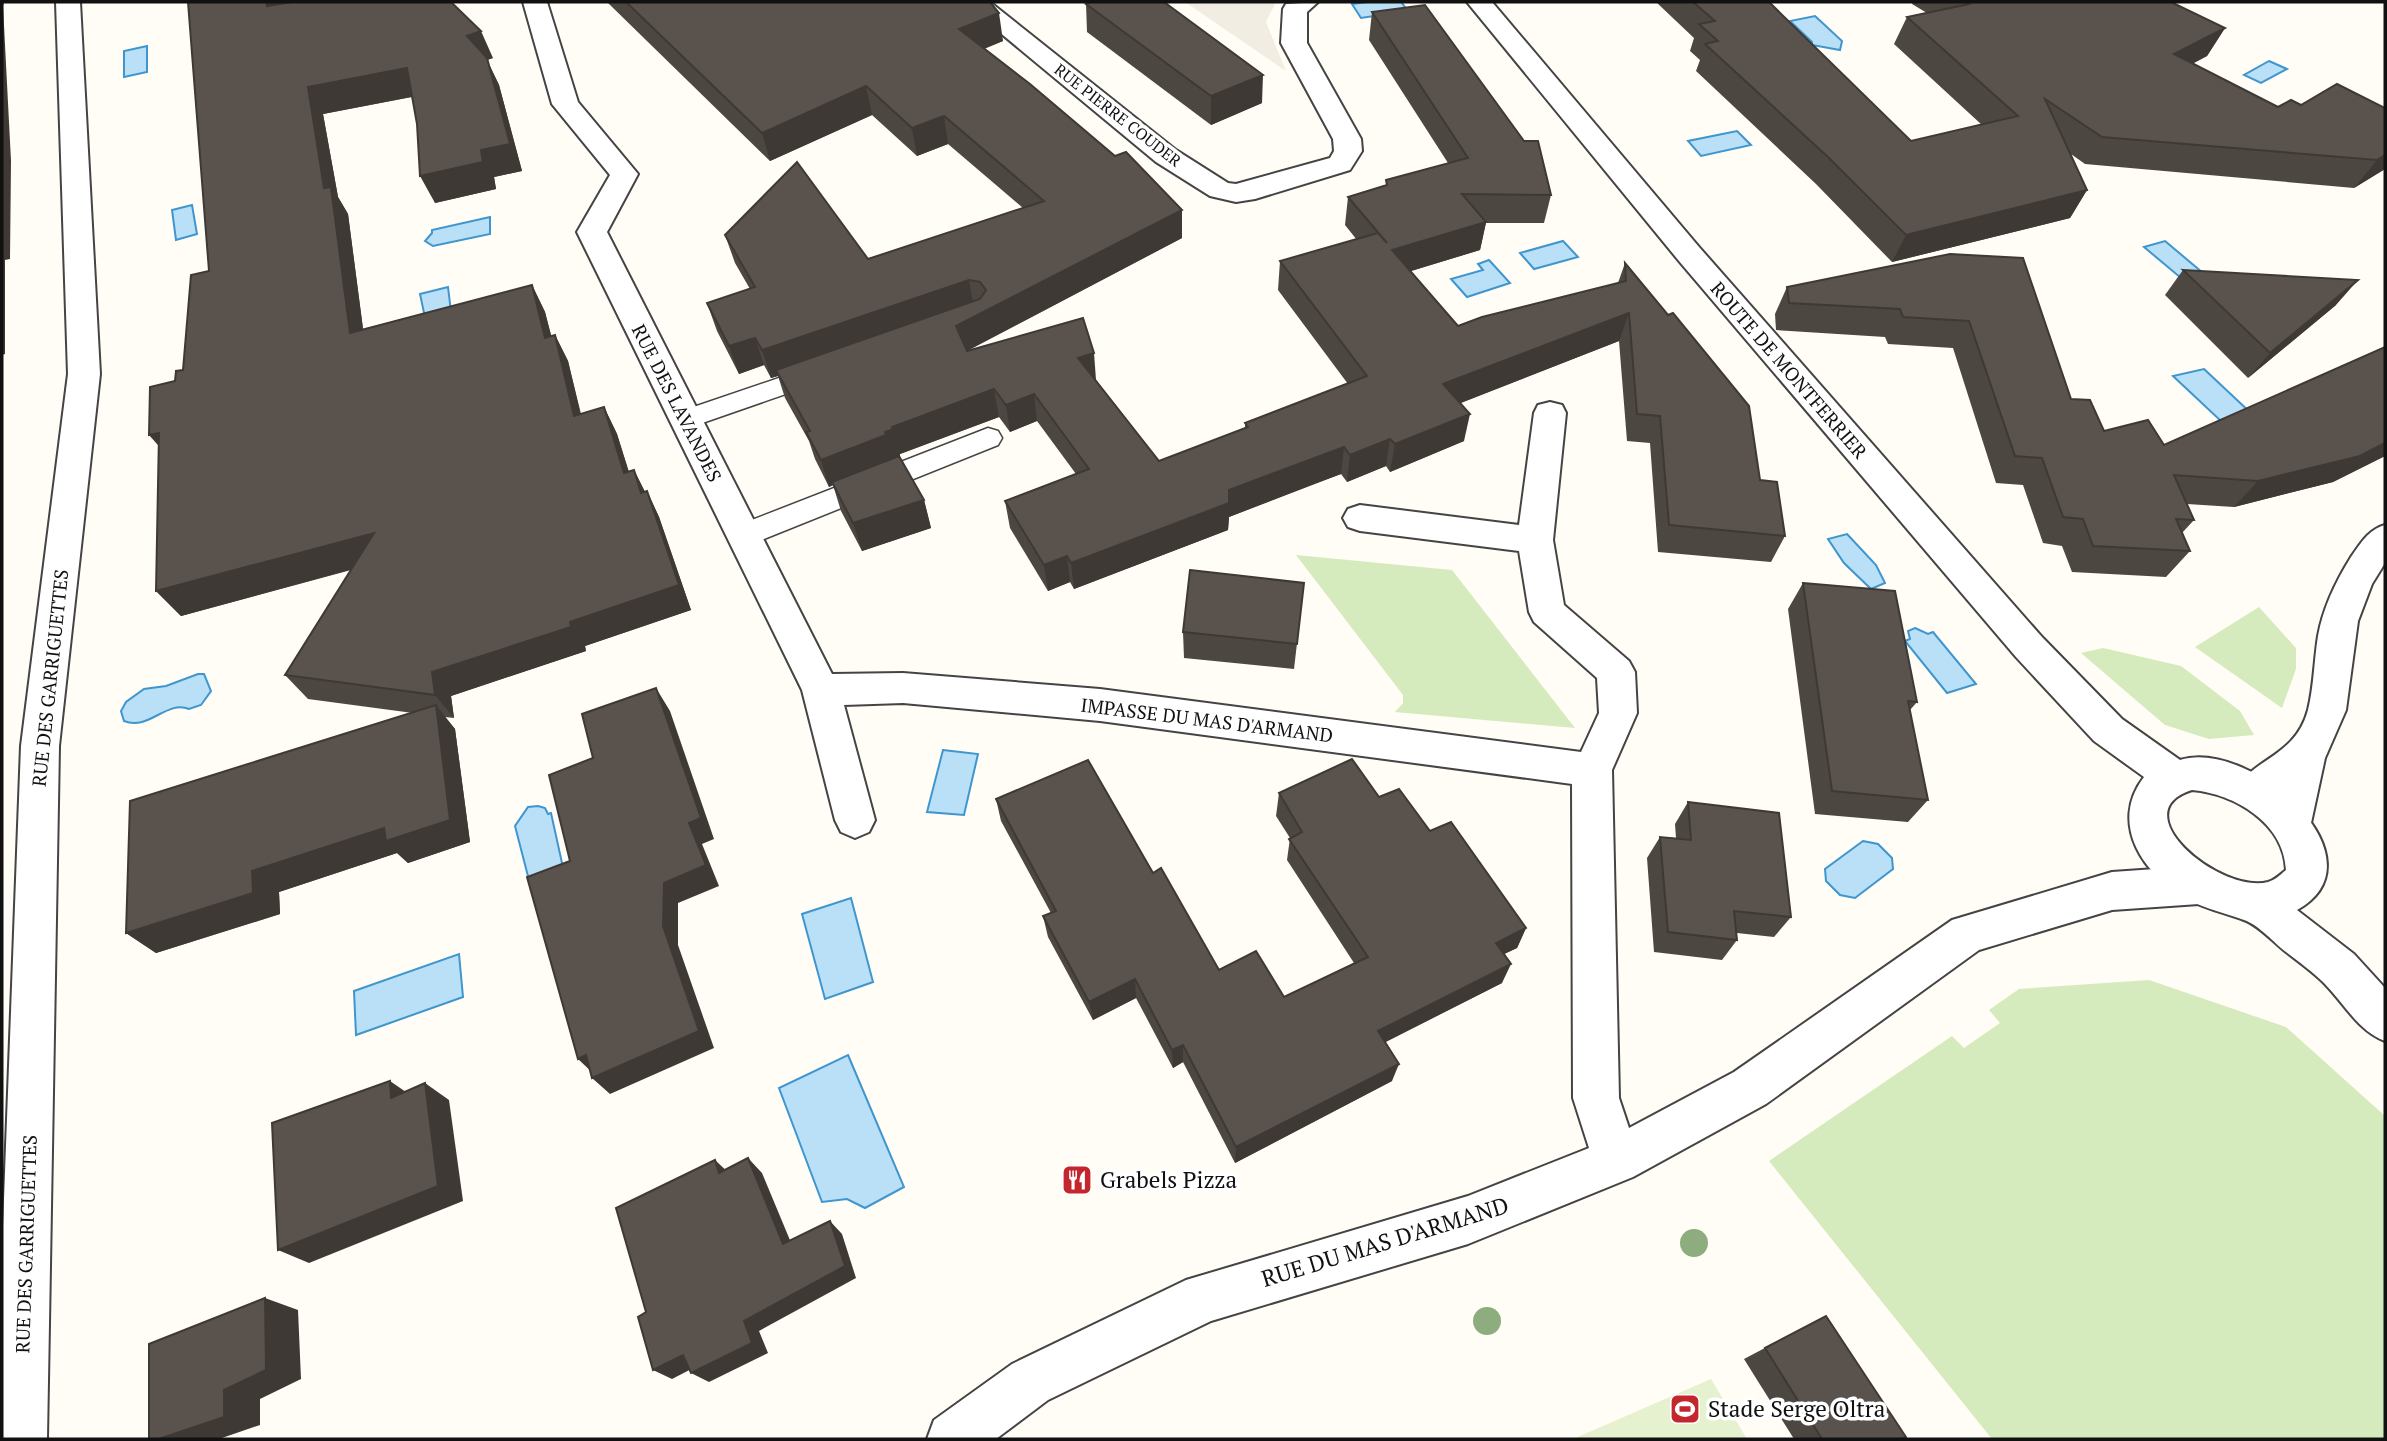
<svg xmlns="http://www.w3.org/2000/svg" width="2387" height="1441" viewBox="0 0 2387 1441" font-family="'PT Serif',serif">
  <style>
    .green { fill: #d5ebbd }
    .pitch { fill: #e6f2cf }
    .plaza { fill: #f1ede2 }
    .water { fill: #b9e0f7; stroke: #3f96cf; stroke-width: 2 }
    .lines { fill: none; stroke-linecap: round; stroke-linejoin: round }
    .service-casing { stroke: #444; stroke-width: 3 }
    .minor-casing { stroke: #444; stroke-width: 4 }
    .tertiary-casing { stroke: #444; stroke-width: 4 }
    .service { fill: #fff; fill-rule: evenodd }
    .minor { fill: #fff; fill-rule: evenodd }
    .tertiary { fill: #fff; fill-rule: evenodd }
    .tree { fill: #8dad7f }
    .wall { fill: #4d4742 }
    .shaded-wall { fill: #3f3936 }
    .building { fill: #5a524d; stroke: #3f3936; stroke-width: 2 }
    .labels { text-anchor: middle; stroke-width: 7; stroke-linejoin: round; paint-order: stroke }
    .far-street-label { font-size: 16px; fill: #111; stroke: #fff }
    .street-label { font-size: 19px; fill: #111; stroke: #fff }
    .near-poi-label { font-size: 23px; fill: #111; stroke: #fff; text-anchor: start }
    .near-street-label { font-size: 23px; fill: #111; stroke: #fff }
  </style>
  <rect width="100%" height="100%" fill="#fffdf5"/>
  <!-- green -->
  <g class="green">
    <path d="M 1296,555 L 1452,570 L 1575,728 L 1395,712 L 1403,703 L 1403,695 Z"/>
    <path d="M 2259,607 L 2296,648 L 2296,669 L 2282,708 L 2195,647 Z"/>
    <path d="M 2103,648 L 2181,666 L 2240,711 L 2254,735 L 2209,739 L 2165,725 L 2081,653 Z"/>
    <path d="M 2149,980 L 2286,1027 L 2385,1116 L 2385,1439 L 1992,1439 L 1769,1161 L 1952,1036 L 1964,1048 L 2000,1023 L 1989,1010 L 2019,989 Z"/>
  </g>
  <!-- pitch -->
  <path class="pitch" d="M 1711,1379 L 1747,1439 L 1573,1439 Z"/>
  <!-- plaza -->
  <path class="plaza" d="M 1185,2 L 1276,2 L 1266,22 L 1286,71 Z"/>
  <!-- water -->
  <g class="water">
    <path d="M 1368,2 L 1401,2 L 1408,11 L 1361,18 L 1352,4 Z"/>
    <path d="M 1815,16 L 1842,41 L 1840,50 L 1812,45 L 1812,42 L 1790,21 Z"/>
    <path d="M 147,46 L 147,72 L 124,77 L 124,51 Z"/>
    <path d="M 2269,61 L 2287,69 L 2261,83 L 2244,75 Z"/>
    <path d="M 1737,131 L 1751,145 L 1701,156 L 1688,141 Z"/>
    <path d="M 192,205 L 197,234 L 176,240 L 172,210 Z"/>
    <path d="M 490,217 L 490,234 L 433,246 L 425,241 L 432,233 L 432,230 Z"/>
    <path d="M 1563,241 L 1578,257 L 1534,269 L 1520,253 Z"/>
    <path d="M 2165,241 L 2203,273 L 2181,278 L 2144,247 Z"/>
    <path d="M 1489,260 L 1510,283 L 1467,297 L 1451,279 L 1483,270 L 1478,264 Z"/>
    <path d="M 448,287 L 452,320 L 427,327 L 420,294 Z"/>
    <path d="M 2204,369 L 2253,415 L 2223,423 L 2173,376 Z"/>
    <path d="M 1847,534 L 1876,565 L 1885,583 L 1871,589 L 1844,563 L 1828,539 Z"/>
    <path d="M 1915,628 L 1928,634 L 1933,632 L 1976,684 L 1947,693 L 1905,641 L 1910,639 L 1908,631 Z"/>
    <path d="M 198,674 L 204,674 L 211,691 L 201,705 L 189,709 C 166,700 149,731 124,721 L 121,711 L 126,702 L 144,689 L 166,686 Z"/>
    <path d="M 943,750 L 978,754 L 964,815 L 927,812 Z"/>
    <path d="M 538,806 L 545,808 L 548,814 L 551,813 L 564,872 L 530,884 L 515,826 L 528,807 Z"/>
    <path d="M 1863,841 L 1878,844 L 1892,858 L 1893,869 L 1855,898 L 1840,895 L 1826,881 L 1825,869 Z"/>
    <path d="M 851,898 L 873,982 L 825,999 L 802,914 Z"/>
    <path d="M 459,954 L 463,997 L 356,1035 L 354,991 Z"/>
    <path d="M 848,1055 L 904,1187 L 865,1208 L 847,1199 L 822,1202 L 779,1088 Z"/>
  </g>
  <g class="lines">
    <!-- service casing -->
    <g class="service-casing">
      <g id="service">
        <path d="M 820,364 L 829,367 L 833,373 L 829,379 L 685,429 L 676,427 L 672,420 L 676,413 Z"/>
        <path d="M 988,428 L 998,431 L 1002,438 L 998,445 L 754,543 L 744,546 L 734,543 L 730,535 L 734,527 Z"/>
      </g>
    </g>
    <!-- minor casing -->
    <g class="minor-casing">
      <g id="minor">
        <path d="M 56,2 L 80,2 L 100,374 L 59,746 L 47,1439 L 2,1439 L 2,1252 L 21,746 L 68,374 Z"/>
        <path d="M 523,2 L 547,2 L 578,102 L 638,174 L 607,232 L 832,674 L 903,673 L 1100,689 L 1581,752 L 1599,713 L 1597,678 L 1534,622 L 1529,612 L 1519,551 L 1360,531 L 1348,527 L 1343,518 L 1348,509 L 1360,505 L 1519,525 L 1534,413 L 1538,405 L 1550,402 L 1562,405 L 1566,413 L 1553,540 L 1564,605 L 1629,661 L 1635,672 L 1637,713 L 1612,770 L 1619,1098 L 1629,1128 L 1734,1072 L 1952,920 L 2112,872 L 2199,866 L 2214,872 L 2220,885 L 2214,898 L 2199,904 L 2112,910 L 1979,950 L 1766,1104 L 1633,1177 L 1468,1244 L 1211,1321 L 1048,1400 L 996,1439 L 927,1439 L 934,1420 L 1012,1364 L 1186,1280 L 1468,1196 L 1589,1148 L 1573,1098 L 1572,784 L 1100,721 L 903,703 L 844,705 L 875,820 L 869,832 L 855,838 L 841,832 L 835,820 L 802,690 L 577,232 L 610,175 L 552,104 Z"/>
        <path d="M 963,2 L 990,2 L 1176,150 L 1228,183 L 1236,184 L 1330,158 L 1334,151 L 1333,139 L 1281,43 L 1283,9 L 1286,4 L 1318,2 L 1307,12 L 1307,43 L 1361,139 L 1362,151 L 1350,170 L 1255,199 L 1236,202 L 1210,196 L 1156,162 Z"/>
        <path d="M 2385,525 L 2385,563 L 2372,584 L 2358,621 L 2346,710 L 2325,758 L 2311,823 L 2305,835 L 2291,841 L 2277,835 L 2271,823 L 2276,799 L 2255,809 L 2241,804 L 2235,792 C 2252,757 2295,758 2308,710 C 2314,686 2314,661 2318,636 C 2323,608 2336,581 2351,557 C 2361,543 2368,530 2385,525 Z"/>
      </g>
    </g>
    <!-- tertiary casing -->
    <g class="tertiary-casing">
      <path id="tertiary" d="M 1467,2 L 1492,2 L 1699,247 L 2042,637 L 2122,719 L 2180,760 C 2252,738 2387,860 2297,910 L 2354,954 L 2385,988 L 2385,1041 C 2358,1031 2344,1003 2324,983 C 2313,972 2299,962 2286,952 C 2274,943 2259,925 2244,920 C 2225,913 2206,909 2189,900 C 2144,876 2108,824 2144,777 L 2094,741 L 2016,657 L 1679,261 ZM 2192,790 C 2235,794 2284,823 2286,870 C 2280,875 2275,880 2268,882 C 2220,894 2121,812 2192,790 Z"/>
    </g>
    <!-- service -->
    <use href="#service" class="service"/>
    <!-- minor -->
    <use href="#minor" class="minor"/>
    <!-- tertiary -->
    <use href="#tertiary" class="tertiary"/>
  </g>
  <!-- trees -->
  <g class="tree">
    <circle cx="1694" cy="1243" r="14"/>
    <circle cx="1487" cy="1321" r="14"/>
  </g>
  <!-- wall -->
  <g class="wall">
    <path d="M 607,2 L 989,2 L 1003,41 L 984,49 L 1115,156 L 1182,210 L 1182,238 L 967,351 L 1096,380 L 1159,461 L 1245,428 L 1245,423 L 1348,384 L 1278,290 L 1280,261 L 1357,240 L 1345,225 L 1348,197 L 1386,185 L 1386,180 L 1448,163 L 1369,40 L 1372,12 L 1551,195 L 1544,223 L 1486,223 L 1480,250 L 1411,271 L 1458,326 L 1618,283 L 1625,263 L 1760,480 L 1785,536 L 1771,562 L 1658,552 L 1650,443 L 1627,441 L 1619,341 L 1460,403 L 1464,441 L 1390,472 L 1386,466 L 1347,482 L 1341,474 L 1308,486 L 1229,517 L 1228,530 L 1074,589 L 1070,582 L 1048,591 L 1010,528 L 1005,501 L 1076,474 L 1037,421 L 1010,432 L 999,417 L 900,454 L 900,457 L 924,500 L 931,528 L 862,551 L 841,511 L 833,485 L 829,487 L 815,459 L 809,441 L 785,398 L 778,376 L 771,378 L 764,365 L 739,374 L 717,331 L 707,303 L 750,289 L 735,263 L 725,235 L 868,259 L 1023,208 L 948,144 L 917,156 L 872,115 L 770,161 Z"/>
    <path d="M 1656,2 L 1769,2 L 1911,141 L 1982,125 L 1894,44 L 1907,17 L 1927,13 L 1912,4 L 1913,2 L 2171,2 L 2225,28 L 2207,56 L 2192,64 L 2278,107 L 2301,105 L 2385,108 L 2385,169 L 2354,188 L 2085,164 L 2071,154 L 2087,190 L 2070,218 L 1892,262 L 1816,184 L 1696,71 L 1700,60 L 1690,51 L 1694,38 Z"/>
    <path d="M 279,4 L 493,58 L 487,60 L 499,85 L 522,171 L 494,177 L 496,189 L 435,203 L 417,124 L 412,97 L 323,114 L 338,197 L 348,214 L 363,329 L 532,285 L 545,312 L 551,336 L 555,335 L 568,361 L 581,414 L 604,407 L 617,434 L 629,472 L 634,470 L 645,492 L 647,491 L 659,517 L 691,610 L 585,646 L 586,651 L 451,696 L 454,718 L 445,717 L 455,729 L 470,842 L 408,863 L 397,853 L 279,892 L 280,914 L 156,953 L 126,933 L 413,713 L 308,699 L 285,675 L 351,570 L 181,616 L 156,591 L 175,381 L 183,370 Z"/>
    <path d="M 1086,4 L 1262,103 L 1211,125 L 1087,32 Z"/>
    <path d="M 1950,254 L 2071,399 L 2104,431 L 2164,445 L 2385,347 L 2385,456 L 2333,482 L 2234,507 L 2187,504 L 2194,520 L 2182,533 L 2190,551 L 2166,577 L 2072,572 L 2062,546 L 2043,543 L 2023,485 L 1996,483 L 1953,348 L 1888,344 L 1885,337 L 1776,330 L 1775,314 L 1787,287 Z"/>
    <path d="M 2183,270 L 2336,305 L 2248,378 L 2165,295 Z"/>
    <path d="M 1304,583 L 1294,669 L 1184,658 L 1183,632 Z"/>
    <path d="M 1803,583 L 1917,702 L 1910,710 L 1928,800 L 1908,822 L 1815,814 L 1788,609 Z"/>
    <path d="M 1279,793 L 1379,797 L 1430,831 L 1526,928 L 1517,948 L 1504,954 L 1502,983 L 1385,1042 L 1392,1081 L 1235,1163 L 1183,1062 L 1173,1068 L 1136,998 L 1093,1020 L 1048,937 L 1043,916 L 1051,913 L 1001,821 L 996,799 L 1153,873 L 1219,970 L 1284,997 L 1354,963 L 1287,860 L 1290,838 L 1276,816 Z"/>
    <path d="M 1688,802 L 1791,917 L 1774,937 L 1737,933 L 1737,940 L 1722,960 L 1654,952 L 1647,858 L 1660,837 L 1676,838 L 1675,824 Z"/>
    <path d="M 1826,1316 L 1902,1439 L 1794,1439 L 1744,1359 Z"/>
  </g>
  <!-- shaded-wall -->
  <g class="shaded-wall">
    <path d="M 2,2 L 4,2 L 3,6 L 11,161 L 10,259 L 5,260 L 5,354 L 2,355 Z"/>
    <path d="M 266,2 L 279,2 L 282,33 L 267,6 Z"/>
    <path d="M 999,13 L 1003,41 L 963,57 L 959,29 Z"/>
    <path d="M 2225,28 L 2207,56 L 2157,82 L 2174,54 Z"/>
    <path d="M 481,31 L 493,58 L 487,60 L 499,85 L 522,171 L 494,177 L 496,189 L 435,203 L 420,176 L 481,150 L 467,36 Z"/>
    <path d="M 407,68 L 421,95 L 323,114 L 338,197 L 348,214 L 367,359 L 350,333 L 308,87 Z"/>
    <path d="M 1263,75 L 1262,103 L 1211,125 L 1211,96 Z"/>
    <path d="M 866,86 L 872,115 L 770,161 L 762,133 Z"/>
    <path d="M 944,116 L 948,144 L 917,156 L 912,128 Z"/>
    <path d="M 2385,155 L 2385,169 L 2354,188 L 2377,160 Z"/>
    <path d="M 2087,190 L 2070,218 L 1892,262 L 1906,235 Z"/>
    <path d="M 1182,210 L 1182,238 L 961,354 L 956,326 Z"/>
    <path d="M 1486,222 L 1480,250 L 1388,278 L 1392,250 Z"/>
    <path d="M 969,280 L 974,309 L 776,370 L 778,376 L 771,378 L 762,350 Z"/>
    <path d="M 2358,280 L 2336,305 L 2248,378 L 2270,353 Z"/>
    <path d="M 532,285 L 545,312 L 559,365 L 545,338 Z"/>
    <path d="M 1629,313 L 1619,341 L 1438,412 L 1443,384 Z"/>
    <path d="M 555,335 L 568,361 L 587,442 L 574,416 Z"/>
    <path d="M 755,338 L 764,365 L 739,374 L 729,346 Z"/>
    <path d="M 1094,353 L 1096,380 L 1081,386 L 1078,358 Z"/>
    <path d="M 994,389 L 999,417 L 900,454 L 900,457 L 832,482 L 833,485 L 829,487 L 821,460 L 885,432 L 892,427 Z"/>
    <path d="M 1034,394 L 1037,421 L 1010,432 L 1006,405 Z"/>
    <path d="M 604,407 L 617,434 L 637,499 L 624,473 Z"/>
    <path d="M 1470,414 L 1464,441 L 1390,472 L 1395,444 Z"/>
    <path d="M 159,433 L 172,461 L 149,435 Z"/>
    <path d="M 1390,439 L 1386,466 L 1347,482 L 1350,455 Z"/>
    <path d="M 2385,443 L 2385,456 L 2333,482 L 2234,507 L 2258,481 Z"/>
    <path d="M 1344,447 L 1341,474 L 1229,517 L 1228,530 L 1074,589 L 1071,563 L 1229,490 Z"/>
    <path d="M 634,470 L 647,496 L 641,493 Z"/>
    <path d="M 647,491 L 659,517 L 691,610 L 585,646 L 586,651 L 451,696 L 454,718 L 435,695 L 432,672 L 570,622 Z"/>
    <path d="M 924,500 L 931,528 L 862,551 L 853,523 Z"/>
    <path d="M 374,533 L 393,558 L 181,616 L 156,591 Z"/>
    <path d="M 1067,556 L 1070,582 L 1048,591 L 1044,565 Z"/>
    <path d="M 656,688 L 670,711 L 714,839 L 702,844 L 719,886 L 678,903 L 678,945 L 714,1048 L 610,1094 L 592,1078 L 663,926 L 664,883 L 689,823 Z"/>
    <path d="M 436,705 L 455,729 L 470,842 L 408,863 L 397,853 L 279,892 L 280,914 L 156,953 L 126,933 L 252,871 Z"/>
    <path d="M 1526,928 L 1517,948 L 1487,962 L 1496,943 Z"/>
    <path d="M 1511,964 L 1502,983 L 1372,1049 L 1378,1031 Z"/>
    <path d="M 1135,979 L 1136,998 L 1093,1020 L 1089,1002 Z"/>
    <path d="M 1183,1045 L 1183,1062 L 1173,1068 L 1172,1050 Z"/>
    <path d="M 586,1055 L 596,1076 L 578,1059 Z"/>
    <path d="M 1399,1064 L 1392,1081 L 1235,1163 L 1236,1147 Z"/>
    <path d="M 390,1081 L 416,1099 L 391,1098 Z"/>
    <path d="M 425,1083 L 449,1100 L 463,1201 L 309,1263 L 278,1250 Z"/>
    <path d="M 748,1158 L 762,1173 L 797,1257 L 783,1244 Z"/>
    <path d="M 715,1160 L 731,1175 L 719,1173 Z"/>
    <path d="M 830,1221 L 842,1234 L 856,1278 L 759,1331 L 768,1353 L 709,1382 L 691,1373 L 744,1321 Z"/>
    <path d="M 265,1298 L 298,1310 L 301,1379 L 260,1399 L 260,1425 L 219,1439 L 159,1439 Z"/>
    <path d="M 683,1355 L 701,1364 L 672,1379 L 653,1370 Z"/>
  </g>
  <!-- building -->
  <g class="building">
    <path d="M 188,2 L 266,2 L 267,6 L 292,2 L 451,2 L 481,31 L 467,36 L 487,58 L 510,144 L 481,150 L 483,162 L 420,176 L 417,124 L 407,68 L 308,87 L 324,188 L 331,187 L 350,333 L 532,285 L 545,338 L 555,335 L 574,416 L 604,407 L 624,473 L 634,470 L 641,493 L 647,491 L 679,585 L 570,622 L 571,627 L 432,672 L 435,695 L 285,675 L 374,533 L 156,591 L 159,433 L 149,435 L 150,387 L 175,381 L 176,371 L 183,370 L 191,275 L 209,271 Z"/>
    <path d="M 626,2 L 990,2 L 999,13 L 959,29 L 1030,84 L 1115,156 L 1126,152 L 1182,210 L 956,326 L 967,351 L 1083,318 L 1094,353 L 1078,358 L 1159,461 L 1248,427 L 1245,423 L 1367,376 L 1280,261 L 1378,233 L 1387,243 L 1348,197 L 1387,185 L 1386,180 L 1468,158 L 1372,12 L 1425,5 L 1524,141 L 1538,141 L 1551,195 L 1462,194 L 1486,222 L 1392,250 L 1458,326 L 1482,317 L 1626,281 L 1625,263 L 1668,315 L 1673,313 L 1749,406 L 1760,480 L 1777,482 L 1785,536 L 1669,525 L 1660,416 L 1637,414 L 1629,313 L 1443,384 L 1470,414 L 1395,444 L 1390,439 L 1350,455 L 1344,447 L 1229,490 L 1229,503 L 1071,563 L 1067,556 L 1044,565 L 1005,501 L 1089,469 L 1034,394 L 1006,405 L 994,389 L 892,427 L 893,429 L 885,432 L 886,435 L 821,460 L 806,432 L 810,431 L 776,370 L 980,299 L 986,290 L 980,282 L 969,280 L 762,350 L 755,338 L 729,346 L 707,303 L 755,287 L 725,235 L 797,162 L 868,259 L 1044,201 L 944,116 L 912,128 L 866,86 L 762,133 Z"/>
    <path d="M 1092,2 L 1164,2 L 1263,75 L 1211,96 L 1086,4 Z"/>
    <path d="M 1693,2 L 1769,2 L 1911,141 L 2018,116 L 1907,17 L 1969,4 L 1965,2 L 2171,2 L 2225,28 L 2174,54 L 2278,107 L 2291,100 L 2301,105 L 2337,84 L 2385,108 L 2385,155 L 2377,160 L 2102,137 L 2045,99 L 2087,190 L 1906,235 L 1828,157 L 1705,44 L 1718,41 L 1699,24 L 1715,21 Z"/>
    <path d="M 1950,254 L 2023,258 L 2071,399 L 2090,400 L 2104,431 L 2148,420 L 2164,445 L 2385,347 L 2385,443 L 2360,456 L 2258,481 L 2174,475 L 2194,520 L 2176,519 L 2190,551 L 2093,546 L 2083,519 L 2063,517 L 2042,458 L 2015,456 L 1969,321 L 1903,317 L 1900,309 L 1789,303 L 1787,287 Z"/>
    <path d="M 2183,270 L 2358,280 L 2270,353 Z"/>
    <path d="M 899,456 L 924,500 L 853,523 L 832,482 Z"/>
    <path d="M 1190,570 L 1304,583 L 1297,644 L 1183,632 Z"/>
    <path d="M 1803,583 L 1895,591 L 1917,702 L 1908,701 L 1928,800 L 1832,791 Z"/>
    <path d="M 656,688 L 701,818 L 689,823 L 706,865 L 664,883 L 663,926 L 699,1031 L 592,1078 L 586,1055 L 578,1059 L 527,877 L 570,861 L 549,775 L 593,758 L 582,714 Z"/>
    <path d="M 436,705 L 450,820 L 386,841 L 384,828 L 252,871 L 253,893 L 126,933 L 130,801 Z"/>
    <path d="M 1352,759 L 1379,797 L 1399,789 L 1430,831 L 1451,822 L 1526,928 L 1496,943 L 1511,964 L 1378,1031 L 1399,1064 L 1236,1147 L 1183,1045 L 1172,1050 L 1135,979 L 1089,1002 L 1043,916 L 1056,911 L 996,799 L 1088,760 L 1153,873 L 1161,868 L 1219,970 L 1256,951 L 1284,997 L 1368,957 L 1289,839 L 1302,832 L 1279,793 Z"/>
    <path d="M 1688,802 L 1779,813 L 1791,917 L 1734,911 L 1737,940 L 1668,932 L 1660,837 L 1691,840 Z"/>
    <path d="M 390,1081 L 391,1098 L 425,1083 L 438,1186 L 278,1250 L 272,1123 Z"/>
    <path d="M 748,1158 L 783,1244 L 830,1221 L 845,1266 L 744,1321 L 752,1343 L 691,1373 L 683,1355 L 653,1370 L 638,1317 L 646,1312 L 616,1208 L 715,1160 L 719,1173 Z"/>
    <path d="M 265,1298 L 266,1370 L 224,1390 L 224,1417 L 159,1439 L 149,1439 L 149,1344 Z"/>
    <path d="M 1826,1316 L 1906,1437 L 1902,1439 L 1822,1439 L 1765,1348 Z"/>
  </g>
  <!-- icons -->
  <defs>
    <g id="restaurant-square" transform="scale(1.575)"><rect x="-9" y="-9" width="18" height="18" rx="4" fill="#c4262e" stroke="#fff"/><path d="M-5-6h1v4h1v-4h1v4h1v-4h1v5L-1.5 .5V6h-2V.5L-5-1ZM5-6V6H3V1.5H1.5Q1.5-4 5-6Z" fill="#fff"/></g>
    <g id="stadium-square" transform="scale(1.575)"><rect x="-9" y="-9" width="18" height="18" rx="4" fill="#c4262e" stroke="#fff"/><path d="M0-5a6.5 5 0 1 0 0 10a6.5 5 0 1 0 0-10ZM-3.5-1.8h7v3.6h-7Z" fill="#fff"/></g>
  </defs>
  <g fill-rule="evenodd">
    <use href="#restaurant-square" x="1077" y="1180"/>
    <use href="#stadium-square" x="1685" y="1409"/>
  </g>
  <g class="labels">
    <!-- far-street labels -->
    <g class="far-street-label">
      <text transform="translate(1118 115) rotate(38)" y="6">RUE PIERRE COUDER</text>
    </g>
    <!-- street labels -->
    <g class="street-label">
      <text transform="translate(1789 370) rotate(49)" y="7">ROUTE DE MONTFERRIER</text>
      <text transform="translate(677 403) rotate(63)" y="7">RUE DES LAVANDES</text>
      <text transform="translate(50 678) rotate(-84)" y="7">RUE DES GARRIGUETTES</text>
      <text transform="translate(1207 720) rotate(7)" y="7">IMPASSE DU MAS D'ARMAND</text>
      <text transform="translate(26 1244) rotate(-88)" y="7">RUE DES GARRIGUETTES</text>
    </g>
    <!-- near-poi labels -->
    <g class="near-poi-label">
      <text x="1100" y="1188">Grabels Pizza</text>
      <text x="1708" y="1417">Stade Serge Oltra</text>
    </g>
    <!-- near-street labels -->
    <g class="near-street-label">
      <text transform="translate(1385 1242) rotate(-17)" y="8">RUE DU MAS D'ARMAND</text>
    </g>
  </g>
  <!-- border -->
  <rect width="2387" height="1441" fill="none" stroke="#111111" stroke-width="7"/>
</svg>
